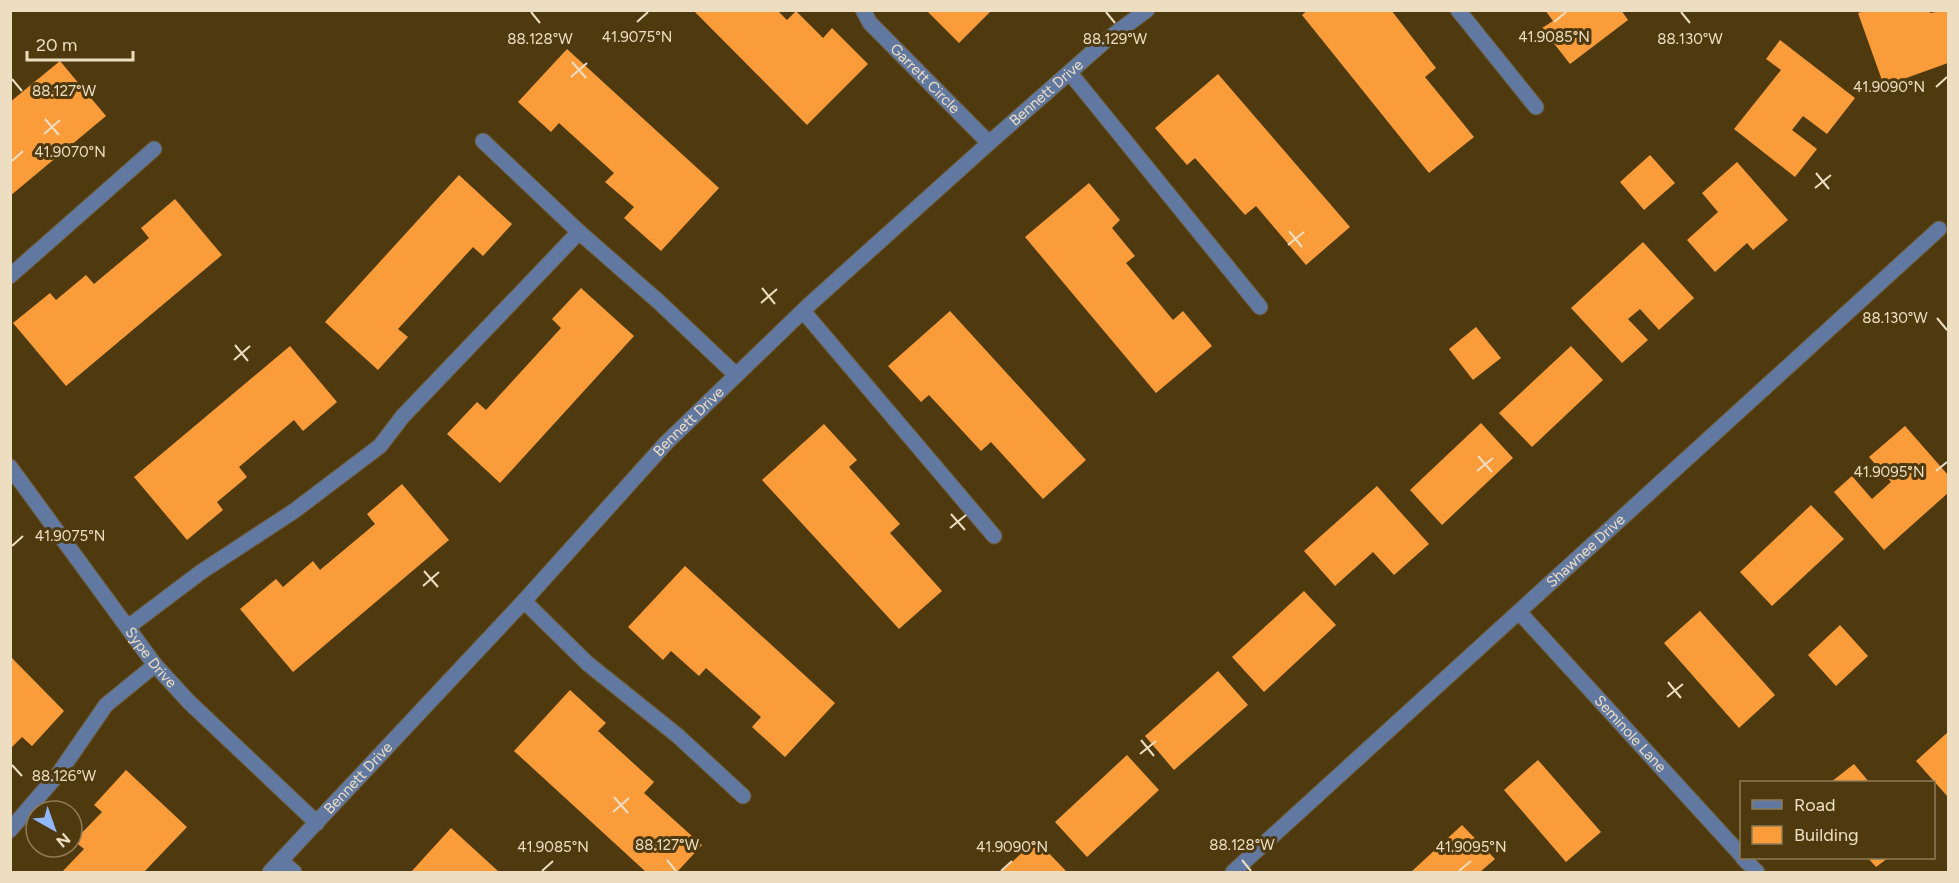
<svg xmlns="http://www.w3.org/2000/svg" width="1959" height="883" viewBox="0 0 1959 883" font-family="Figtree,sans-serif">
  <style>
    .building { fill: #fb9c3b }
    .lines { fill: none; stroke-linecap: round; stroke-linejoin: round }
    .minor-casing { stroke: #6b5830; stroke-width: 17 }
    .minor { stroke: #6178a1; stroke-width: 15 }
    .ticks { fill: none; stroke: #eddec2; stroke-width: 2 }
    .labels { text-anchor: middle; stroke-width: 6; stroke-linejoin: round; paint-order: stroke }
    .street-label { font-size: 15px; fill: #eddec2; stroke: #4f3a10 }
    .ticks-label { font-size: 15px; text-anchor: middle; fill: #eddec2; stroke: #4f3a10; stroke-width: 6; stroke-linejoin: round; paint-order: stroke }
  </style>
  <rect width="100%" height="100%" fill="#4f3a10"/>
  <!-- building -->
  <g class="building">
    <path d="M 693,10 L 777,10 L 787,20 L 796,11 L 823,38 L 832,28 L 868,64 L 807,125 Z"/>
    <path d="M 926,10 L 992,10 L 959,43 Z"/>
    <path d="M 1308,10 L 1391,10 L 1436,68 L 1425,77 L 1474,137 L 1429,173 L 1302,15 Z"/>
    <path d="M 1545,10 L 1621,10 L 1628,20 L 1570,64 L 1542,28 L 1553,21 Z"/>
    <path d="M 1867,10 L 1929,10 L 1930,13 L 1948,10 L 1948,63 L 1884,86 L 1858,13 Z"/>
    <path d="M 1780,40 L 1855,98 L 1827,134 L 1803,116 L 1792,130 L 1817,149 L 1795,177 L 1734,129 L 1781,70 L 1766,59 Z"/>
    <path d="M 567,49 L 719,188 L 661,251 L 624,218 L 634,207 L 605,182 L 614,173 L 559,123 L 551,132 L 518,102 Z"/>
    <path d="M 60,61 L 106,116 L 10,196 L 10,102 Z"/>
    <path d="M 1218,74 L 1350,227 L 1306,265 L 1256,206 L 1245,215 L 1195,158 L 1187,165 L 1155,128 Z"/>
    <path d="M 1650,155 L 1675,183 L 1644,210 L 1620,182 Z"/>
    <path d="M 1737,162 L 1788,220 L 1753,250 L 1747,243 L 1715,272 L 1687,240 L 1718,212 L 1702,193 Z"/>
    <path d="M 459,175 L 512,224 L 483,256 L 473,247 L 398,329 L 408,337 L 378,370 L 325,322 Z"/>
    <path d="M 1089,183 L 1120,220 L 1112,228 L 1135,256 L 1126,263 L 1173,320 L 1183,311 L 1212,346 L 1156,393 L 1025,237 Z"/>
    <path d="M 175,199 L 222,255 L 66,386 L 13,323 L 50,293 L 56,300 L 86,275 L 94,284 L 149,238 L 141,228 Z"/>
    <path d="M 1643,242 L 1694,298 L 1659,330 L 1640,309 L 1628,319 L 1648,340 L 1622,363 L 1571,308 Z"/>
    <path d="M 581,288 L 634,336 L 500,483 L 447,434 L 477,402 L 486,410 L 561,328 L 552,319 Z"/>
    <path d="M 950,311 L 1086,460 L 1043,499 L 991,442 L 981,451 L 929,395 L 921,402 L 888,366 Z"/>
    <path d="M 1476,327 L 1501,358 L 1473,380 L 1449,349 Z"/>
    <path d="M 290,346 L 337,402 L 303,431 L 294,420 L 239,467 L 247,477 L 217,502 L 223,510 L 187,540 L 134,477 Z"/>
    <path d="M 1571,346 L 1603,380 L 1532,447 L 1499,413 Z"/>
    <path d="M 1481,423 L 1513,458 L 1442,525 L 1410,490 Z"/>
    <path d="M 824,424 L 857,460 L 849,467 L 900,524 L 890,533 L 942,591 L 899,629 L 762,480 Z"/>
    <path d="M 1905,426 L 1948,475 L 1948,493 L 1884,550 L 1834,492 L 1852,476 L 1872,499 L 1891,482 L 1869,457 Z"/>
    <path d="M 402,484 L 449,540 L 293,672 L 240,609 L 276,579 L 283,587 L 313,561 L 320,570 L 375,524 L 367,514 Z"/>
    <path d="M 1377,486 L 1429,544 L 1394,575 L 1373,552 L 1335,586 L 1304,551 Z"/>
    <path d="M 1811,505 L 1844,539 L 1772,606 L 1740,572 Z"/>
    <path d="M 685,566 L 835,703 L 785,757 L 752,727 L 761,717 L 706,668 L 699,676 L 671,651 L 663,660 L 628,627 Z"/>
    <path d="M 1304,591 L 1336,625 L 1264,692 L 1232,657 Z"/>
    <path d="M 1700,611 L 1775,695 L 1739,728 L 1664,643 Z"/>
    <path d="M 1840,625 L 1868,656 L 1836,686 L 1808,655 Z"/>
    <path d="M 10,656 L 64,711 L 32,746 L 22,737 L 10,749 Z"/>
    <path d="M 1218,671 L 1248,705 L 1174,770 L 1145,736 Z"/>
    <path d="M 570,690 L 606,723 L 598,731 L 654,782 L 644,793 L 702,845 L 677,872 L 646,872 L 514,751 Z"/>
    <path d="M 1948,732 L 1948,797 L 1916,761 Z"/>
    <path d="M 1127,755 L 1159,790 L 1087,857 L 1055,822 Z"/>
    <path d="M 1538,760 L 1601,832 L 1566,862 L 1504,790 Z"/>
    <path d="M 1854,764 L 1869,782 L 1831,782 Z"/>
    <path d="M 126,770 L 187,827 L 144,872 L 62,872 L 84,849 L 74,841 L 102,812 L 94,805 Z"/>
    <path d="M 1462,825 L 1495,859 L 1480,872 L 1411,872 Z"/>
    <path d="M 451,828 L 499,872 L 411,872 Z"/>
    <path d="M 1036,840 L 1067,872 L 1001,872 Z"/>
    <path d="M 1868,858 L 1888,858 L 1876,867 Z"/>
  </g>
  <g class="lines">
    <!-- minor casing -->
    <g class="minor-casing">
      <g id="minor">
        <path id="s1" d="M 863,10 L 870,23 L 989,143"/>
        <path d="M 1458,10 L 1536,107"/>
        <path d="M 1070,73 L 1260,307"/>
        <path d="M 483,141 L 579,232"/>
        <path d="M 10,276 L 154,149"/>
        <path d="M 803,311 L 994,536"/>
        <path id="s2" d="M 10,467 L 155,665 L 189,702 L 317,823"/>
        <path d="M 524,601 L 587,663 L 678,736 L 743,796"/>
        <path id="s3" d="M 1519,612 L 1742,856"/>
        <path d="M 128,627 L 201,572 L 294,511 L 380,446 L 403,416 L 579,232 L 659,302 L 736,375"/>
        <path d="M 10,830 L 59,773 L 106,705 L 155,665"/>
        <path d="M 1743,858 L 1757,872"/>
        <path d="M 281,861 L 294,872"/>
        <path id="s4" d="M 270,872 L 524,601 L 666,443 L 810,304 L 989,143 L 1105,41 L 1147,10"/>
        <path id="s5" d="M 1233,872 L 1939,229"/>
      </g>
    </g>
    <!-- minor -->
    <use href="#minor" class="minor"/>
  </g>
  <!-- ticks -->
  <path class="ticks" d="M 531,12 L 540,23M 1106,12 L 1115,23M 1681,12 L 1690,23M 637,22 L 648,12M 1554,22 L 1566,12M 572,62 L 586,78M 571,77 L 587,63M 12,79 L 22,91M 1936,87 L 1947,77M 45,119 L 59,135M 44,134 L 60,120M 12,161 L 23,151M 1816,173 L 1829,189M 1815,188 L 1831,175M 1289,231 L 1302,247M 1288,245 L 1304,232M 762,288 L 775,304M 761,303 L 777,289M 1937,318 L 1947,330M 235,345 L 248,361M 234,360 L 250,346M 1478,456 L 1492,472M 1477,471 L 1493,458M 1936,471 L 1947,462M 951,514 L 965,530M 950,528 L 966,515M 12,546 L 23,536M 424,571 L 438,587M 423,586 L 439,572M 1668,682 L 1681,698M 1667,697 L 1683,684M 1141,740 L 1154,756M 1140,754 L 1156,741M 12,765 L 22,776M 614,797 L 628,813M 613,812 L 629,798M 667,860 L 676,871M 1242,860 L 1251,871M 542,871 L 553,861M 1001,871 L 1012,861M 1459,871 L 1471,861"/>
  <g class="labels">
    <!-- street labels -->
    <g class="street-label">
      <text dy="5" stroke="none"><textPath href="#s1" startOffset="93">Garrett Circle</textPath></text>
      <text dy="5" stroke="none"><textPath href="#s4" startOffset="1101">Bennett Drive</textPath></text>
      <text dy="5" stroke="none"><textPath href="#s4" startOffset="615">Bennett Drive</textPath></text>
      <text dy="5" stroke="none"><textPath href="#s5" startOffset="477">Shawnee Drive</textPath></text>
      <text dy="5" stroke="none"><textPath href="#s2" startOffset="237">Sype Drive</textPath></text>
      <text dy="5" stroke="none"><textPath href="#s3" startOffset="165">Seminole Lane</textPath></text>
      <text dy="5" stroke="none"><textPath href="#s4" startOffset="129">Bennett Drive</textPath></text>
    </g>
  </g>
  <g class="ticks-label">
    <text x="637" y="42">41.9075°N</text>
    <text x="1554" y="42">41.9085°N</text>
    <text x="540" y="44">88.128°W</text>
    <text x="1115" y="44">88.129°W</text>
    <text x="1690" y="44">88.130°W</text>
    <text x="1889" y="92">41.9090°N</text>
    <text x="64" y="96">88.127°W</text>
    <text x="70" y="157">41.9070°N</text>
    <text x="1895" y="323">88.130°W</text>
    <text x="1889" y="477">41.9095°N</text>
    <text x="70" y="541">41.9075°N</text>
    <text x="64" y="781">88.126°W</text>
    <text x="667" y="850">88.127°W</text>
    <text x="1242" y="850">88.128°W</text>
    <text x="553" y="852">41.9085°N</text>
    <text x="1012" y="852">41.9090°N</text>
    <text x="1471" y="852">41.9095°N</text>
  </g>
  <!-- border -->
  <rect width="1959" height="883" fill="none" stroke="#eddec2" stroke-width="24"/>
  <!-- legend -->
  <rect x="1740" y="781" width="195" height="78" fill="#4f3a10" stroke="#8e7c57" stroke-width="1.5"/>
  <rect x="1752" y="800" width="30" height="9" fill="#6178a1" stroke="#8e7c57" stroke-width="1.5"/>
  <text x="1794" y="811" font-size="18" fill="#eddec2">Road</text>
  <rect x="1752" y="826" width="30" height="18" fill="#fb9c3b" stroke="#8e7c57" stroke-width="1.5"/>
  <text x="1794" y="841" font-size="18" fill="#eddec2">Building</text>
  <!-- north arrow -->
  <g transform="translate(54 829) rotate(140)"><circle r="28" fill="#4f3a10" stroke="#8e7c57" stroke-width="1.5"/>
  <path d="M0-4.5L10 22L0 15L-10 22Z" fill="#91b8fd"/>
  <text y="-9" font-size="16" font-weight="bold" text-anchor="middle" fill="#eddec2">N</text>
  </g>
  <!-- scale -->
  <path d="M27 51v9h106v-9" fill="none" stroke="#eddec2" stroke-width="3"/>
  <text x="36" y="51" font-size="18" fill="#eddec2" stroke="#4f3a10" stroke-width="4.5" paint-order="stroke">20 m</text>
</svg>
